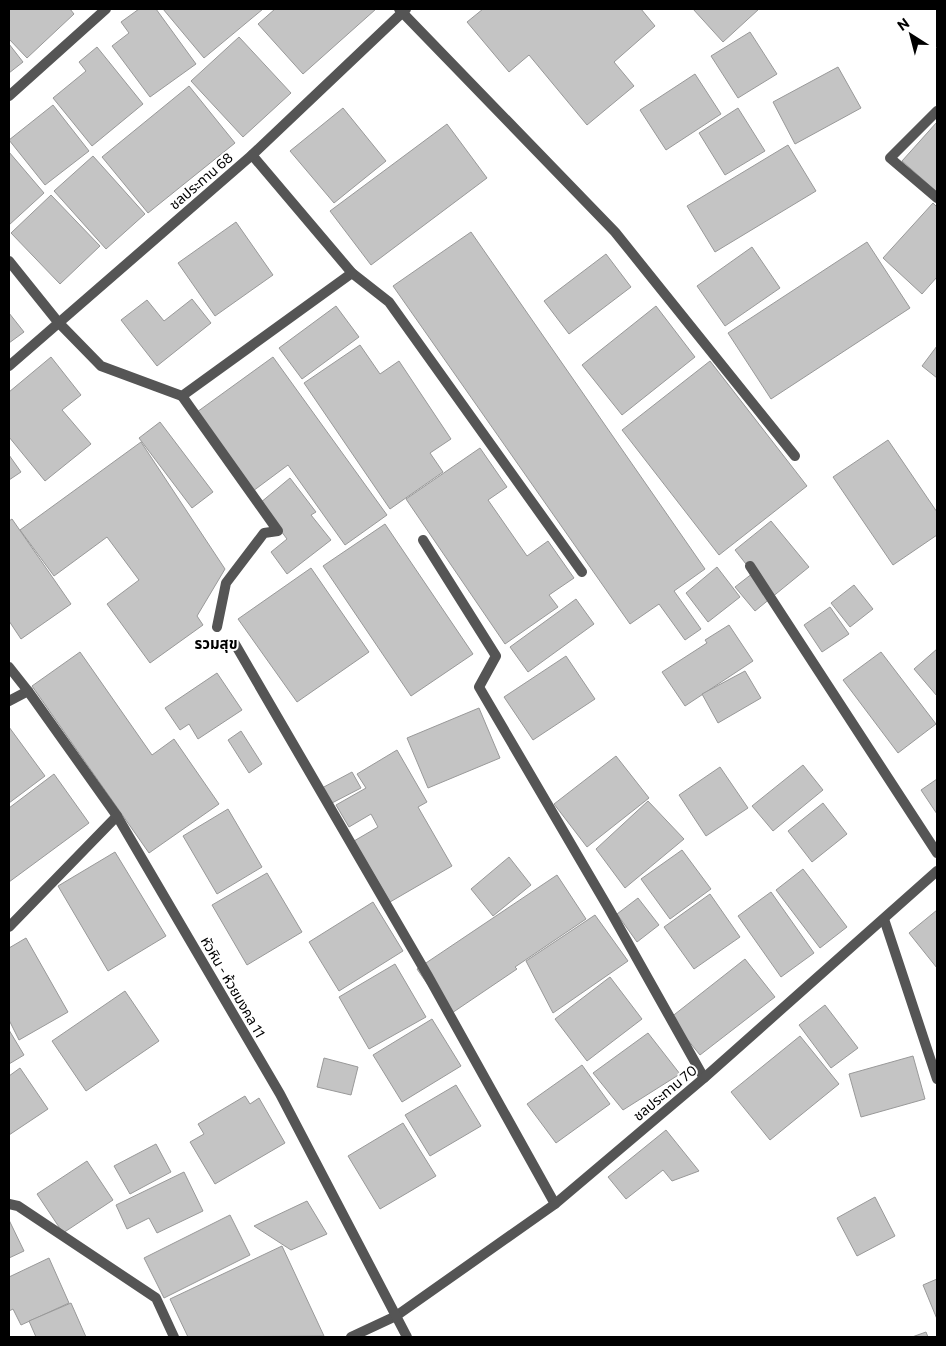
<svg xmlns="http://www.w3.org/2000/svg" width="946" height="1346" viewBox="0 0 946 1346" font-family="Commissioner,'Noto Sans Thai',sans-serif">
  <style>
    .building { fill: #c4c4c4; stroke: #999 }
    .lines { fill: none; stroke-linecap: round; stroke-linejoin: round }
    .minor { stroke: #555; stroke-width: 10 }
    .tertiary { stroke: #555; stroke-width: 10 }
    .labels { text-anchor: middle; stroke-width: 4; stroke-linejoin: round; paint-order: stroke }
    .street-label { font-size: 14px; fill: #000; stroke: #fff }
    .neighbourhood-label { font-size: 15px; font-weight: bold; fill: #000; stroke: #fff }
  </style>
  <rect width="100%" height="100%" fill="#fff"/>
  <!-- building -->
  <g class="building">
    <path d="M 9,9 L 70,9 L 74,14 L 27,58 L 9,39 Z"/>
    <path d="M 139,9 L 156,9 L 196,64 L 150,97 L 112,46 L 129,33 L 121,22 Z"/>
    <path d="M 163,9 L 263,9 L 204,58 Z"/>
    <path d="M 275,9 L 376,9 L 303,74 L 258,24 Z"/>
    <path d="M 483,9 L 641,9 L 655,26 L 614,62 L 634,86 L 587,125 L 529,55 L 509,72 L 467,22 Z"/>
    <path d="M 693,9 L 759,9 L 723,42 Z"/>
    <path d="M 750,32 L 777,74 L 738,98 L 711,56 Z"/>
    <path d="M 239,37 L 291,93 L 243,137 L 191,81 Z"/>
    <path d="M 9,44 L 23,62 L 9,73 Z"/>
    <path d="M 97,47 L 143,104 L 92,146 L 53,98 L 86,71 L 79,62 Z"/>
    <path d="M 838,67 L 861,108 L 795,144 L 773,102 Z"/>
    <path d="M 695,74 L 721,114 L 666,150 L 640,110 Z"/>
    <path d="M 189,86 L 235,143 L 148,213 L 102,157 Z"/>
    <path d="M 53,105 L 89,151 L 45,185 L 9,140 Z"/>
    <path d="M 343,108 L 386,161 L 334,203 L 290,151 Z"/>
    <path d="M 738,108 L 765,151 L 725,175 L 699,133 Z"/>
    <path d="M 937,122 L 937,192 L 902,161 Z"/>
    <path d="M 447,124 L 487,178 L 371,265 L 330,211 Z"/>
    <path d="M 788,145 L 816,191 L 715,252 L 687,206 Z"/>
    <path d="M 9,152 L 44,193 L 9,225 Z"/>
    <path d="M 93,156 L 145,214 L 106,249 L 54,191 Z"/>
    <path d="M 51,195 L 100,246 L 60,284 L 11,233 Z"/>
    <path d="M 933,203 L 937,207 L 937,277 L 922,294 L 883,258 Z"/>
    <path d="M 236,222 L 273,275 L 215,316 L 178,263 Z"/>
    <path d="M 471,232 L 705,569 L 674,591 L 701,629 L 685,640 L 659,604 L 630,624 L 393,286 Z"/>
    <path d="M 867,242 L 910,308 L 771,399 L 728,333 Z"/>
    <path d="M 752,247 L 780,288 L 725,326 L 697,286 Z"/>
    <path d="M 606,254 L 631,287 L 569,334 L 544,301 Z"/>
    <path d="M 192,299 L 211,323 L 157,366 L 121,320 L 147,300 L 164,321 Z"/>
    <path d="M 336,306 L 359,337 L 302,379 L 279,348 Z"/>
    <path d="M 656,306 L 695,357 L 622,415 L 582,365 Z"/>
    <path d="M 9,313 L 24,332 L 9,343 Z"/>
    <path d="M 360,345 L 380,374 L 399,361 L 451,439 L 430,453 L 443,472 L 390,509 L 304,383 Z"/>
    <path d="M 937,346 L 937,378 L 922,366 Z"/>
    <path d="M 51,357 L 81,395 L 62,410 L 91,444 L 45,481 L 9,437 L 9,392 Z"/>
    <path d="M 273,357 L 387,515 L 345,545 L 288,465 L 253,491 L 197,412 Z"/>
    <path d="M 710,361 L 807,486 L 719,555 L 622,430 Z"/>
    <path d="M 160,422 L 213,492 L 192,508 L 139,438 Z"/>
    <path d="M 888,440 L 937,512 L 937,535 L 893,565 L 833,477 Z"/>
    <path d="M 141,442 L 225,569 L 197,616 L 203,625 L 150,663 L 107,604 L 139,580 L 107,537 L 54,576 L 20,530 Z"/>
    <path d="M 480,448 L 507,487 L 488,500 L 527,556 L 548,541 L 574,578 L 549,595 L 558,607 L 505,644 L 406,499 Z"/>
    <path d="M 9,455 L 21,472 L 9,480 Z"/>
    <path d="M 290,478 L 316,512 L 311,515 L 331,540 L 287,574 L 271,552 L 287,539 L 260,503 Z"/>
    <path d="M 12,519 L 71,604 L 21,639 L 9,621 L 9,521 Z"/>
    <path d="M 771,521 L 809,567 L 755,611 L 735,587 L 753,573 L 735,550 Z"/>
    <path d="M 385,524 L 473,654 L 411,696 L 323,566 Z"/>
    <path d="M 717,567 L 740,597 L 708,622 L 686,593 Z"/>
    <path d="M 311,568 L 369,652 L 297,702 L 238,619 Z"/>
    <path d="M 854,585 L 873,609 L 850,627 L 831,603 Z"/>
    <path d="M 576,599 L 594,624 L 528,672 L 510,647 Z"/>
    <path d="M 830,607 L 849,634 L 822,652 L 804,625 Z"/>
    <path d="M 729,625 L 753,661 L 685,706 L 662,672 L 707,643 L 705,640 Z"/>
    <path d="M 937,649 L 937,696 L 914,669 Z"/>
    <path d="M 80,652 L 152,755 L 174,739 L 219,804 L 149,853 L 32,686 Z"/>
    <path d="M 881,652 L 936,724 L 898,753 L 843,680 Z"/>
    <path d="M 566,656 L 595,699 L 533,740 L 504,697 Z"/>
    <path d="M 745,671 L 761,698 L 718,723 L 702,694 Z"/>
    <path d="M 217,673 L 242,710 L 198,739 L 189,724 L 180,730 L 165,708 Z"/>
    <path d="M 479,708 L 500,758 L 428,788 L 407,738 Z"/>
    <path d="M 9,727 L 45,776 L 9,803 Z"/>
    <path d="M 241,731 L 262,764 L 249,773 L 228,740 Z"/>
    <path d="M 397,750 L 427,802 L 418,807 L 452,866 L 390,902 L 354,841 L 378,827 L 371,814 L 349,827 L 336,805 L 366,788 L 357,774 Z"/>
    <path d="M 616,756 L 649,798 L 587,847 L 554,804 Z"/>
    <path d="M 803,765 L 823,790 L 773,831 L 752,806 Z"/>
    <path d="M 720,767 L 748,808 L 706,836 L 679,795 Z"/>
    <path d="M 352,772 L 361,788 L 330,804 L 322,788 Z"/>
    <path d="M 54,774 L 89,823 L 9,882 L 9,808 Z"/>
    <path d="M 937,779 L 937,814 L 921,790 Z"/>
    <path d="M 648,801 L 684,839 L 625,888 L 596,849 Z"/>
    <path d="M 823,803 L 847,834 L 812,862 L 788,831 Z"/>
    <path d="M 228,809 L 262,867 L 217,894 L 183,836 Z"/>
    <path d="M 682,850 L 711,889 L 670,919 L 641,879 Z"/>
    <path d="M 115,852 L 166,936 L 108,971 L 58,886 Z"/>
    <path d="M 509,857 L 531,885 L 493,916 L 471,889 Z"/>
    <path d="M 803,869 L 847,927 L 820,948 L 776,890 Z"/>
    <path d="M 267,873 L 302,932 L 247,965 L 212,905 Z"/>
    <path d="M 557,875 L 586,919 L 515,967 L 517,969 L 449,1015 L 417,969 Z"/>
    <path d="M 771,892 L 814,953 L 781,977 L 738,916 Z"/>
    <path d="M 710,894 L 740,937 L 694,969 L 664,927 Z"/>
    <path d="M 638,898 L 659,925 L 637,942 L 617,914 Z"/>
    <path d="M 373,902 L 403,951 L 339,991 L 309,942 Z"/>
    <path d="M 937,910 L 937,968 L 909,933 Z"/>
    <path d="M 595,915 L 628,961 L 553,1013 L 526,961 Z"/>
    <path d="M 26,938 L 68,1012 L 19,1040 L 9,1020 L 9,948 Z"/>
    <path d="M 745,959 L 775,997 L 700,1055 L 670,1018 Z"/>
    <path d="M 395,964 L 426,1017 L 369,1049 L 339,997 Z"/>
    <path d="M 610,977 L 642,1019 L 587,1061 L 555,1019 Z"/>
    <path d="M 125,991 L 159,1041 L 86,1091 L 52,1041 Z"/>
    <path d="M 825,1005 L 858,1048 L 831,1068 L 799,1025 Z"/>
    <path d="M 432,1019 L 461,1066 L 402,1102 L 373,1055 Z"/>
    <path d="M 9,1030 L 24,1055 L 9,1064 Z"/>
    <path d="M 648,1033 L 680,1074 L 623,1110 L 593,1073 Z"/>
    <path d="M 800,1036 L 839,1084 L 770,1140 L 731,1092 Z"/>
    <path d="M 913,1056 L 925,1099 L 861,1117 L 849,1074 Z"/>
    <path d="M 324,1058 L 358,1067 L 351,1095 L 317,1087 Z"/>
    <path d="M 582,1065 L 610,1104 L 556,1143 L 527,1104 Z"/>
    <path d="M 20,1068 L 48,1109 L 9,1135 L 9,1076 Z"/>
    <path d="M 456,1085 L 481,1126 L 430,1156 L 405,1115 Z"/>
    <path d="M 245,1096 L 250,1104 L 259,1098 L 285,1143 L 215,1184 L 190,1142 L 204,1134 L 198,1124 Z"/>
    <path d="M 403,1123 L 436,1176 L 380,1209 L 348,1156 Z"/>
    <path d="M 666,1130 L 699,1171 L 672,1181 L 663,1170 L 626,1199 L 608,1177 Z"/>
    <path d="M 156,1144 L 171,1172 L 130,1194 L 114,1166 Z"/>
    <path d="M 87,1161 L 113,1200 L 63,1233 L 37,1194 Z"/>
    <path d="M 184,1172 L 203,1211 L 157,1233 L 149,1218 L 127,1229 L 116,1205 Z"/>
    <path d="M 875,1197 L 895,1236 L 857,1256 L 837,1218 Z"/>
    <path d="M 307,1201 L 327,1234 L 291,1250 L 254,1226 Z"/>
    <path d="M 230,1215 L 250,1255 L 164,1298 L 144,1258 Z"/>
    <path d="M 9,1220 L 24,1251 L 9,1258 Z"/>
    <path d="M 282,1246 L 324,1336 L 188,1337 L 170,1299 Z"/>
    <path d="M 49,1258 L 69,1303 L 21,1325 L 13,1309 L 9,1311 L 9,1277 Z"/>
    <path d="M 937,1279 L 937,1319 L 923,1285 Z"/>
    <path d="M 71,1303 L 86,1337 L 36,1337 L 29,1321 Z"/>
    <path d="M 926,1332 L 928,1337 L 912,1337 Z"/>
  </g>
  <g class="lines">
    <!-- minor -->
    <g class="minor">
      <path d="M 399,9 L 615,232 L 795,456"/>
      <path d="M 9,96 L 106,9"/>
      <path d="M 937,111 L 890,158 L 937,198"/>
      <path d="M 252,155 L 352,273 L 389,302 L 582,572"/>
      <path d="M 9,261 L 58,322 L 101,366 L 182,396 L 352,273"/>
      <path d="M 9,366 L 252,155 L 406,9"/>
      <path d="M 182,396 L 278,531 L 264,533 L 226,583 L 217,627"/>
      <path d="M 423,540 L 496,656 L 479,687 L 609,909 L 704,1078"/>
      <path d="M 750,566 L 937,853"/>
      <path d="M 235,644 L 428,976 L 555,1204"/>
      <path d="M 9,701 L 28,691"/>
      <path d="M 884,919 L 937,1079"/>
      <path d="M 9,927 L 117,816"/>
      <path d="M 9,1204 L 18,1206 L 156,1298 L 174,1337"/>
      <path d="M 351,1337 L 396,1316 L 555,1204 L 704,1078 L 937,871"/>
    </g>
    <!-- tertiary -->
    <path class="tertiary" d="M 9,667 L 28,691 L 117,816 L 280,1094 L 407,1337"/>
  </g>
  <g class="labels">
    <!-- street labels -->
    <g class="street-label">
      <text transform="translate(201 181) rotate(-41)" y="5">ชลประทาน 68</text>
      <text transform="translate(233 987) rotate(60)" y="5">หัวหิน - ห้วยมงคล 11</text>
      <text transform="translate(665 1093) rotate(-40)" y="5">ชลประทาน 70</text>
    </g>
    <!-- neighbourhood labels -->
    <g class="neighbourhood-label">
      <text x="216" y="649">รวมสุข</text>
    </g>
  </g>
  <!-- border -->
  <rect width="946" height="1346" fill="none" stroke="#000000" stroke-width="20"/>
  <!-- north arrow -->
  <g transform="translate(911 35) rotate(324)" stroke="#ffffff" stroke-width="4" paint-order="stroke">
  <path d="M0-4L9 19L0 12L-9 19Z" fill="#000000"/>
  <text y="-8" font-size="14" font-weight="bold" text-anchor="middle" fill="#000000">N</text>
  </g>
</svg>
